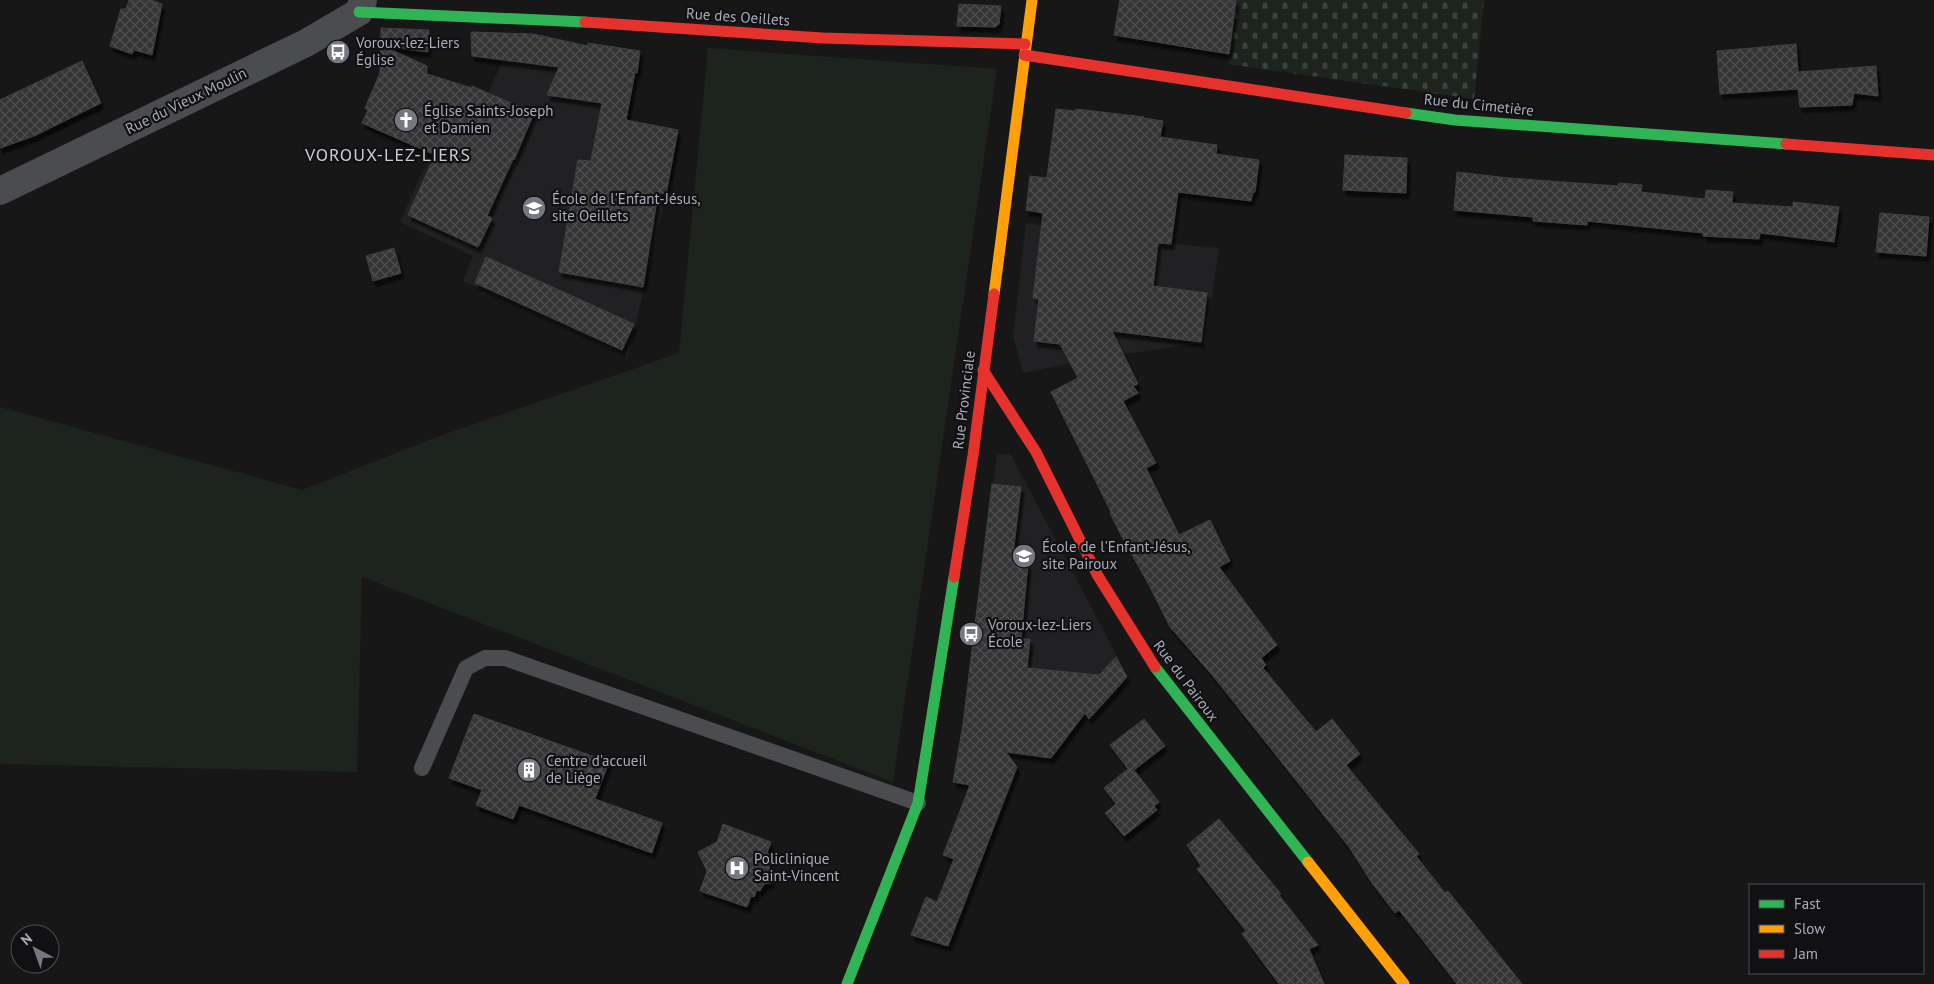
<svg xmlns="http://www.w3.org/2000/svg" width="1934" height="984" viewBox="0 0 1934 984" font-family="'PT Sans',sans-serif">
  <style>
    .built { fill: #212123 }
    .grass { fill: #1d241e }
    .cemetery { fill: url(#cemetery-stones) }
    .building { fill: url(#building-cross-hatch); stroke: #3f4043; filter: url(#shadow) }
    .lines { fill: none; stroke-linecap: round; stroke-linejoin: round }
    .lane { stroke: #4b4c50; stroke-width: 16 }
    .street { stroke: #4b4c50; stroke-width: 28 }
    .fast { stroke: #30b455; stroke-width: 11 }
    .slow { stroke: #ff9f0a; stroke-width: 11 }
    .jam { stroke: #e5322d; stroke-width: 11 }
    .labels { text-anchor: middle; stroke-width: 4.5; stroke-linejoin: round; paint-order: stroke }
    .street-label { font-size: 15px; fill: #a8adb8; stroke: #111113 }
    .poi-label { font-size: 15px; fill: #a8adb8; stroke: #111113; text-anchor: start }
    .quarter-label { font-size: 18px; letter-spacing: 1px; fill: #c9ccd4; stroke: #111113 }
  </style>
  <defs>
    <pattern id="cemetery-stones" width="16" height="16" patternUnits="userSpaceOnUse" patternTransform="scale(1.25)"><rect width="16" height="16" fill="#1d241e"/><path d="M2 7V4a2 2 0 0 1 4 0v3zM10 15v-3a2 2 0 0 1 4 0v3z" fill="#3b413d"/></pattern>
    <pattern id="building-cross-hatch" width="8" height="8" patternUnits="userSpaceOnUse" patternTransform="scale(1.25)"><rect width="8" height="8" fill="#353536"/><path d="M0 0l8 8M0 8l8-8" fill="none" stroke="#4f5051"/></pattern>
    <filter id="shadow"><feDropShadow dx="3" dy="5.5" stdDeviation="1" flood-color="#0009"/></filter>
  </defs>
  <rect width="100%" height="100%" fill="#171717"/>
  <!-- built -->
  <g class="built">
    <path d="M 503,60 L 607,73 L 598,128 L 637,189 L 666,194 L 628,357 L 463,281 L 473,256 L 400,222 L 421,175 L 429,163 L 468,182 L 488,93 Z"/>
    <path d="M 1026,223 L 1154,242 L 1219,248 L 1205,345 L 1195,344 L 1097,358 L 1023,373 L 1013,336 Z"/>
    <path d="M 1010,453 L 1128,677 L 1093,715 L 966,699 L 997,455 Z"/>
  </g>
  <!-- grass -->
  <path class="grass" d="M 708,48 L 997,69 L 893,782 L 362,577 L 357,772 L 0,764 L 0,407 L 302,490 L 434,438 L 679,353 Z"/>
  <!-- cemetery -->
  <path class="cemetery" d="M 1236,0 L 1484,0 L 1474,99 L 1228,64 Z"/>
  <!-- building -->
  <g class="building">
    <path d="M 129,0 L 151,0 L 162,4 L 152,55 L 134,50 L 132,54 L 110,46 L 121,9 L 126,9 Z"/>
    <path d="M 1120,0 L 1236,0 L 1229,54 L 1114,35 Z"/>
    <path d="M 959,4 L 1001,6 L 999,24 L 995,27 L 957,26 Z"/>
    <path d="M 381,28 L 429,30 L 428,52 L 383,46 L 427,66 L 427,74 L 472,88 L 472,86 L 534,113 L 514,160 L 513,159 L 487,216 L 492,218 L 478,247 L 408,215 L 435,155 L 362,123 L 368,110 L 365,108 L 380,73 Z"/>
    <path d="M 471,32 L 533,34 L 588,46 L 588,43 L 640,51 L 637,73 L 635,72 L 626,120 L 678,130 L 666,194 L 658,193 L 643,287 L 559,272 L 578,160 L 591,161 L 602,103 L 547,95 L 559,67 L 472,56 Z"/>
    <path d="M 1796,44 L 1798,72 L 1876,66 L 1878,96 L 1854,93 L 1852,105 L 1800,107 L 1798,89 L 1720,94 L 1717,51 Z"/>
    <path d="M 82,61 L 101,103 L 34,136 L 0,148 L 0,100 Z"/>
    <path d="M 1056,109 L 1075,111 L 1076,109 L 1144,117 L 1143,118 L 1163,121 L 1160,137 L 1217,145 L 1216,154 L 1259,160 L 1255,192 L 1253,192 L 1251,201 L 1178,192 L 1171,244 L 1158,243 L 1153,286 L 1207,293 L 1201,342 L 1112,331 L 1138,384 L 1133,386 L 1138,393 L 1123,401 L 1156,463 L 1146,468 L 1179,535 L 1210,520 L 1230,561 L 1219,567 L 1277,645 L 1261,658 L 1266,665 L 1263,668 L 1316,732 L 1332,719 L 1360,754 L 1346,765 L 1419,854 L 1416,856 L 1445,893 L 1448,891 L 1522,984 L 1457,984 L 1399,910 L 1395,913 L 1372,883 L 1349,847 L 1213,676 L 1170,627 L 1150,587 L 1122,537 L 1110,513 L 1111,512 L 1051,392 L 1078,378 L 1060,344 L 1034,341 L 1039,299 L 1033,298 L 1043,213 L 1026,210 L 1030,176 L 1047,178 Z"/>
    <path d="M 1345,155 L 1407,158 L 1406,193 L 1343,190 Z"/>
    <path d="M 1457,172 L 1509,178 L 1618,186 L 1619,183 L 1642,185 L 1641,192 L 1705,199 L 1706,190 L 1733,192 L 1732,203 L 1793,207 L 1793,202 L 1839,207 L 1834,242 L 1760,233 L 1759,239 L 1703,236 L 1703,233 L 1587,221 L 1587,225 L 1533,221 L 1533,217 L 1454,210 Z"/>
    <path d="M 1880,213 L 1929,217 L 1926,256 L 1876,252 Z"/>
    <path d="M 394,248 L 401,273 L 373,281 L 366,256 Z"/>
    <path d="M 486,257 L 634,324 L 622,350 L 475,283 Z"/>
    <path d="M 992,484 L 1021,487 L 1012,562 L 1028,563 L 1021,639 L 1030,639 L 1027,668 L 1099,675 L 1116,657 L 1127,677 L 1089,719 L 1085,713 L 1051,758 L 1006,752 L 1017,767 L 948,946 L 911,935 L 926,897 L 937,902 L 954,859 L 943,855 L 970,785 L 953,782 L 963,724 Z"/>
    <path d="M 474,714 L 609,762 L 595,799 L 662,823 L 652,853 L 519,805 L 513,819 L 476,805 L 482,790 L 449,778 Z"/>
    <path d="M 1144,719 L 1165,746 L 1134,770 L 1159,802 L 1154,806 L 1157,810 L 1124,836 L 1105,813 L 1116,804 L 1104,788 L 1128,769 L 1110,745 Z"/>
    <path d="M 1219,819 L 1281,894 L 1279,895 L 1318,945 L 1309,949 L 1324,984 L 1279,984 L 1242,934 L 1246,931 L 1197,869 L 1201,866 L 1187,845 Z"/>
    <path d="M 723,824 L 771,842 L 767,853 L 770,855 L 767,863 L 769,865 L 771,883 L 764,884 L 760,891 L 757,890 L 754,897 L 751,896 L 747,907 L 700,891 L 707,871 L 698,852 L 717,842 Z"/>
  </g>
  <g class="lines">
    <!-- lane -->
    <path class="lane" d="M 422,768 L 466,668 L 485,658 L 505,658 L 918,803"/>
    <!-- street -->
    <path class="street" d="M 0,191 L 306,43 L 359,12 L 363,0"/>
    <!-- fast -->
    <g class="fast">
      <path d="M 359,12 L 585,22"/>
      <path d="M 1406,113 L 1455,120 L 1786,144"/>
      <path d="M 1155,667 L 1308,862"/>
      <path d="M 847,984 L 918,803 L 954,577"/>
    </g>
    <!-- slow -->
    <g class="slow">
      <path d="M 994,294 L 1032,0"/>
      <path d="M 1308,862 L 1404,984"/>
    </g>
    <!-- jam -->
    <g class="jam">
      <path d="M 585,22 L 823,38 L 1025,44"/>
      <path d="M 1024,55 L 1406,113"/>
      <path d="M 1786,144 L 1934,155"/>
      <path d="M 983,370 L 1036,452 L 1098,576 L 1155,667"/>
      <path d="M 954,577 L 973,455 L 994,294"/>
    </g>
  </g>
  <!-- icons -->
  <defs>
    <g id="bus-disc" transform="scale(1.25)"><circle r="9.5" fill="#757880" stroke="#111113"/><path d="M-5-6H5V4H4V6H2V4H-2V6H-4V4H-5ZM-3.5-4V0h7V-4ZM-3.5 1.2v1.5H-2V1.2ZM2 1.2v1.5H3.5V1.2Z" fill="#fff"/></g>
    <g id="church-disc" transform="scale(1.25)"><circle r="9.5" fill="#757880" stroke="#111113"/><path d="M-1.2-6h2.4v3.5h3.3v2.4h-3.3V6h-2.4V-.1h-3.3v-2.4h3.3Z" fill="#fff"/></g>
    <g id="school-disc" transform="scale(1.25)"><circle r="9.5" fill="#757880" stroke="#111113"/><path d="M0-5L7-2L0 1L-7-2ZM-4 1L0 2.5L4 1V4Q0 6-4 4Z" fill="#fff"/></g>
    <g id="building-disc" transform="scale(1.25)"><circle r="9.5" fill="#757880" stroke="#111113"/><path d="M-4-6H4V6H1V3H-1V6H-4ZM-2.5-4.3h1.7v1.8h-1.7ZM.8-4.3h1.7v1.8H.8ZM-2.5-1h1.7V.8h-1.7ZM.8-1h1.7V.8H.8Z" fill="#fff"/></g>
    <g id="hospital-disc" transform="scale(1.25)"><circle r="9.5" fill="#757880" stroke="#111113"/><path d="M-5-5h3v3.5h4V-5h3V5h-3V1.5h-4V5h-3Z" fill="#fff"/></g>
  </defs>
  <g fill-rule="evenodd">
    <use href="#bus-disc" x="338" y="52"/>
    <use href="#church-disc" x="406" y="120"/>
    <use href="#school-disc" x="534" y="208"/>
    <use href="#school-disc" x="1024" y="556"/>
    <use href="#bus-disc" x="971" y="634"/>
    <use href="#building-disc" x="529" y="770"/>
    <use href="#hospital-disc" x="737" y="868"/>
  </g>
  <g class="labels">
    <!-- street labels -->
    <g class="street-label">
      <text transform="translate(738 17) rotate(4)" y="5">Rue des Oeillets</text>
      <text transform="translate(186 101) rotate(-26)" y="5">Rue du Vieux Moulin</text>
      <text transform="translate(1479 105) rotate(6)" y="5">Rue du Cimetière</text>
      <text transform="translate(964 400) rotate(-83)" y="5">Rue Provinciale</text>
      <text transform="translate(1186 681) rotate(53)" y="5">Rue du Pairoux</text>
    </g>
    <!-- poi labels -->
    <g class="poi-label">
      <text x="356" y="48">Voroux-lez-Liers<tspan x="356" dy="17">Église</tspan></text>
      <text x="424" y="116">Église Saints-Joseph<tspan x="424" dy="17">et Damien</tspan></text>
      <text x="552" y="204">École de l'Enfant-Jésus,<tspan x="552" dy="17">site Oeillets</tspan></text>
      <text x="1042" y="552">École de l'Enfant-Jésus,<tspan x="1042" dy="17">site Pairoux</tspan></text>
      <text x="988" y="630">Voroux-lez-Liers<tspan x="988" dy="17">École</tspan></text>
      <text x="546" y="766">Centre d'accueil<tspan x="546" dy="17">de Liège</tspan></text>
      <text x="754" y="864">Policlinique<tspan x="754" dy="17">Saint-Vincent</tspan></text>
    </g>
    <!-- quarter labels -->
    <g class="quarter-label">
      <text x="388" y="161">VOROUX-LEZ-LIERS</text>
    </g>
  </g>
  <!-- legend -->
  <rect x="1749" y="884" width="175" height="90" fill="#111113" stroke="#4d4f55"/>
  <rect x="1759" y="900" width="25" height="8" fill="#30b455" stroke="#4d4f55"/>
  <text x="1794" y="909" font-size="15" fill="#a8adb8">Fast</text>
  <rect x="1759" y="925" width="25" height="8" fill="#ff9f0a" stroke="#4d4f55"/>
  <text x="1794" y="934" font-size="15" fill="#a8adb8">Slow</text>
  <rect x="1759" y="950" width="25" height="8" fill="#e5322d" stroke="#4d4f55"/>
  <text x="1794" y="959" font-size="15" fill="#a8adb8">Jam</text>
  <!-- north arrow -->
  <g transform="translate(35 949) rotate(319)"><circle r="24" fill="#111113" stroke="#4d4f55"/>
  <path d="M0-4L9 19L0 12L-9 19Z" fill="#757880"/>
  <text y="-8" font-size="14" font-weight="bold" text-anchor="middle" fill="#a8adb8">N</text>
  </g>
</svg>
